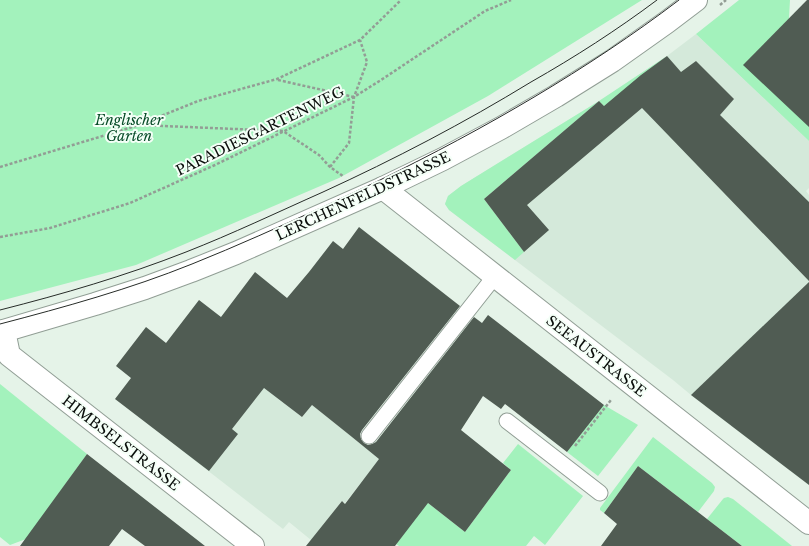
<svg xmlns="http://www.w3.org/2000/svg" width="809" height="546" viewBox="0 0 809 546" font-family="'Libre Baskerville',serif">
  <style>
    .built { fill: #d4e9da }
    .green { fill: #a3f2bc }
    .building { fill: #505c53 }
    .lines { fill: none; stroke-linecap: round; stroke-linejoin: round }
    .service-casing { stroke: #919e95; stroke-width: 17 }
    .minor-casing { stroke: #919e95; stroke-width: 24 }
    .path { stroke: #939d95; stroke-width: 2.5; stroke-dasharray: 3 2; stroke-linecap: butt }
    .service { stroke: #fff; stroke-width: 15 }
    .minor { stroke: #fff; stroke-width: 22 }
    .tram { stroke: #272c28; stroke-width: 1 }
    .labels { text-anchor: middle; stroke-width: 4; stroke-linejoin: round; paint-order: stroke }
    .park-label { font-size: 14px; font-style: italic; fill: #064b27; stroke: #f4fff7 }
    .street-label { font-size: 14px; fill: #090d0a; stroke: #f4fff7 }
  </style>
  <rect width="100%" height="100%" fill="#e5f3e8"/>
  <!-- built -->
  <g class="built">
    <path d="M 696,34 L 809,141 L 809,188 L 806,191 L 809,195 L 809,485 L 691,395 L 673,380 L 449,210 L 445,204 L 448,196 L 461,186 L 599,101 L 667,56 Z"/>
    <path d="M 264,388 L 302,417 L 312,405 L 380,459 L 345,503 L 342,501 L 311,540 L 289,522 L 283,529 L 180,449 L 212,409 Z"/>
  </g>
  <!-- green -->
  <g class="green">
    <path d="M 0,0 L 642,0 L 488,96 L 339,178 L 136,265 L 0,301 Z"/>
    <path d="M 739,0 L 790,0 L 789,18 L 809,114 L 809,141 L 696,34 Z"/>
    <path d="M 667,56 L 604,106 L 599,101 L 484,199 L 524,252 L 515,260 L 449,210 L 445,204 L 448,196 L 461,186 L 599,101 Z"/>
    <path d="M 0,384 L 87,454 L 26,539 L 10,545 L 0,537 Z"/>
    <path d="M 604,405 L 638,425 L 598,476 L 567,452 Z"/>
    <path d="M 653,437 L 712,483 L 715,487 L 714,491 L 698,512 L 638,466 L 604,513 L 600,510 L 600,508 Z"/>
    <path d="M 518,444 L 583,496 L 545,545 L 534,536 L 526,546 L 399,546 L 396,544 L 403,535 L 391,474 L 465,532 L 511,470 L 503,463 Z"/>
    <path d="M 728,497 L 733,499 L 792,546 L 742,546 L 707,519 L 723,499 L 724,498 Z"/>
  </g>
  <!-- building -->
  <g class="building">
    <path d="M 807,0 L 809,0 L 809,127 L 743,65 Z"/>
    <path d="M 667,56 L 681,72 L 696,61 L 734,99 L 720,115 L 809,202 L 809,281 L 642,108 L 527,205 L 549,230 L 524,252 L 484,199 L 599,101 L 604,106 L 641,75 Z"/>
    <path d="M 359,227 L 460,306 L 362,430 L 360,434 L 361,439 L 364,443 L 368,445 L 372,444 L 376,442 L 474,317 L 482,323 L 488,315 L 604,405 L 567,452 L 505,404 L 501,409 L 483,396 L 461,430 L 511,470 L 465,532 L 428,503 L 395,546 L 306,546 L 342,501 L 345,504 L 379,459 L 352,437 L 312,405 L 302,417 L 264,388 L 232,429 L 238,434 L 209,471 L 115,399 L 131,378 L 116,366 L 146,327 L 166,343 L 199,300 L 221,317 L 255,272 L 287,298 L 309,272 L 333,241 L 343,249 Z"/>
    <path d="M 809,282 L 809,485 L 691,395 Z"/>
    <path d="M 87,454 L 205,546 L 145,546 L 122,529 L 109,546 L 20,546 Z"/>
    <path d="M 638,466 L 707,519 L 742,546 L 601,546 L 617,524 L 604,513 Z"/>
  </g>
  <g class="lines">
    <!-- service casing -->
    <g class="service-casing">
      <g id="service">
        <path d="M 507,421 L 600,493"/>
        <path d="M 369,436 L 495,276"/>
      </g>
    </g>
    <!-- minor casing -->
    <g class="minor-casing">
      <g id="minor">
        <path d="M 383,188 L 809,523"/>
        <path d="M 4,331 L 9,355 L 253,546"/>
        <path d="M 0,332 L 95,304 L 145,288 L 191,271 L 236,253 L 383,188 L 443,159 L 501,128 L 556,96 L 612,61 L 667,22 L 696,0"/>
      </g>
    </g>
    <!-- path -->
    <g class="path">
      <path d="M 720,5 L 726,0"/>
      <path d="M 278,80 L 354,97"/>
      <path d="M 140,125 L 283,131 L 319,155 L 330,167 L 340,174 L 344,177"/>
      <path d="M 0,167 L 139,125 L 198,101 L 277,79 L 360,40 L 401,0"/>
      <path d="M 330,167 L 349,143 L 354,97 L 367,62 L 360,40"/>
      <path d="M 0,237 L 50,228 L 130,203 L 215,165 L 354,97 L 381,80 L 485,11 L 511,0"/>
      <path d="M 575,446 L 611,400"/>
    </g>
    <!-- service -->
    <use href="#service" class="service"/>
    <!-- minor -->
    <use href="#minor" class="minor"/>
    <!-- tram -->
    <g class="tram">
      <path d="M 0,310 C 63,294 125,276 186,252 C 232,234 278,212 323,192 C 395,159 464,123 531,82 C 575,57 617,30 657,0"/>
      <path d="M 0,324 C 65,307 130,289 192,264 C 237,246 281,226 325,206 C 343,197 362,189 380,180 C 484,129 587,70 679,0"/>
    </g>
  </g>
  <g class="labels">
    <!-- park labels -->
    <g class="park-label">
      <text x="129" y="125">Englischer<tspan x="129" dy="16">Garten</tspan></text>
    </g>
    <!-- street labels -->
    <g class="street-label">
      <text transform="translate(260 131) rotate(-26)" y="5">PARADIESGARTENWEG</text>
      <text transform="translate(363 196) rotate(-25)" y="5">LERCHENFELDSTRASSE</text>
      <text transform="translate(596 356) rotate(38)" y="5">SEEAUSTRASSE</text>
      <text transform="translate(121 443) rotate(38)" y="5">HIMBSELSTRASSE</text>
    </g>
  </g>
</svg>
